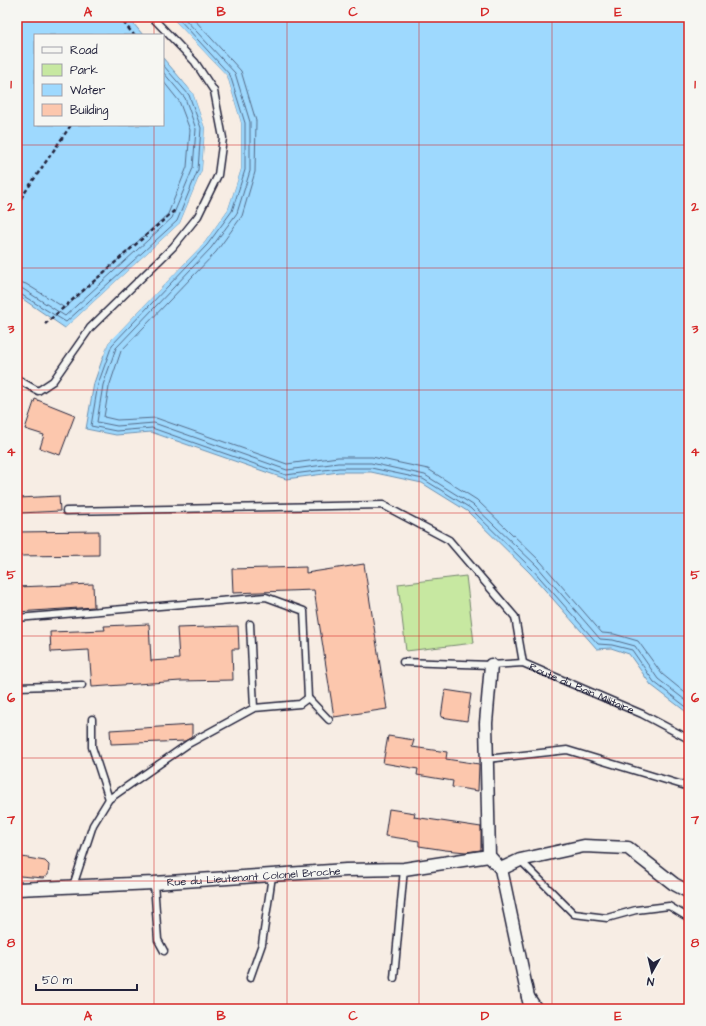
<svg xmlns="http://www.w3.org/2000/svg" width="706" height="1026" font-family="'Architects Daughter',sans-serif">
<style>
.green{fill:#c7e8a1;stroke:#74856e}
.water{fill:#9ed9fe;stroke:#6c90b0}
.pier{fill:#f7ede4}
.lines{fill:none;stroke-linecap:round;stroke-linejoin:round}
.shore{stroke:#546b89;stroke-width:1}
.building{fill:#fcc7ad;stroke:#22223b}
.lane-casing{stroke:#22223b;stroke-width:9}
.street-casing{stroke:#22223b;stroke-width:15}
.path{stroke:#22223b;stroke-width:2.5;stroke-dasharray:4 3;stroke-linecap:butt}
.lane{stroke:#f6f6f2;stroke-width:6}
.street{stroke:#f6f6f2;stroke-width:12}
.grid{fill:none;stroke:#d62828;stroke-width:1;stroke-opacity:0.55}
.labels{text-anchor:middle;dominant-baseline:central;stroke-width:3;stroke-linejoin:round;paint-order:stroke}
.street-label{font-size:11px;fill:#22223b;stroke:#f6f6f2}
.neatline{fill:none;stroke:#d62828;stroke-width:1.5}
.grid-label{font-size:13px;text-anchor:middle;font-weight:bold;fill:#d62828}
</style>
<rect width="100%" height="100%" fill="#f7ede4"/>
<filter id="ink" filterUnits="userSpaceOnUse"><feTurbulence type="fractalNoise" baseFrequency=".025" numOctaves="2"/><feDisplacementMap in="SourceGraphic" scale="8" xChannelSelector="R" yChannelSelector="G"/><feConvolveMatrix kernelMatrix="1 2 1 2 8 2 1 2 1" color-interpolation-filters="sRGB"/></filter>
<g filter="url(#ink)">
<path class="green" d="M466,576L474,643L406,651L398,584Z"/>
<path class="water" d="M17,17H128L143,35H35V125H163V58L193,93L205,128L202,170L180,223L65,328L17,295Z
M171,17H689V714L651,685L629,654L611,648L597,649L530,573L467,511L422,483L371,472H339L286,479L151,432L116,435L86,429L94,383L108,343L204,243L228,209L241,169V123L227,76Z"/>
<path class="pier" d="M169,17H171L227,76L241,123V169L228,209L204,243L108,343L104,355L102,354L107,342L203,242L227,208L239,168V124L225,77Z
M163,56L194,92L207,127L204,171L182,224L67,329L65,328L180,223L202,170L205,128L193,93Z"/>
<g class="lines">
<path class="shore" d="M177,17L230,75L245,123V170L232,211L207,245L112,345L98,384L91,426L116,431L152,428L286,475L339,468H371L423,479L470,508L533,570L598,644L612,645L632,650L654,682L689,709
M183,17L235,73L250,122V171L237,213L211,248L116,348L103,385L97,422L117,426L154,423L287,470L338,463H371L425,475L473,505L537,566L600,639L613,640L635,646L658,679L689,703
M192,17L241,71L256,121L255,172L242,216L216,252L121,351L109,387L104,417L117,420L156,418L287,464L338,457H372L428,469L477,500L541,562L602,633L614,634L638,641L662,674L689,696
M17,281L26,284L65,308L168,214L187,167L190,130L179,101L163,81
M17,287L23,289L65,316L172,218L193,168L196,129L185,98L163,72
M17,292L66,322L177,221L198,170L201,128L189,95L163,65"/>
</g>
<path class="building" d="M35,399L75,415L60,455L40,448L44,435L25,429Z
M59,496L60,511L20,513L19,498Z
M99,531V555L17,556V532Z
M364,564L387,709L334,717L314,590L233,593L232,569L306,567V573Z
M93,584L94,607L17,612V587Z
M149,624L151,661L179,659L177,628L238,626L239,649H232L233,680L181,681L92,687L89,650L51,652L50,632L105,630L104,626Z
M445,690L471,694L467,721L441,717Z
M192,725V737L185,741L111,744L110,730Z
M388,736L414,740L412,747L447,752L446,759L479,764L478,791L452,787L453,781L417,775L418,769L383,763Z
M389,809L415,813L414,817L481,827V850L466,852L445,850L419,846V841L385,836Z
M22,857L45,861L49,865L48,875L43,878L20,876L17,873V860Z"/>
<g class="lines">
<defs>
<g id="lane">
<path d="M17,379L38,391L53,381L90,328L173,247L198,216L218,175L223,138L214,91L195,62L152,17"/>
<path d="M66,511L383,505L449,540L515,617L523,663"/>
<path d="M17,618L266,597L304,611L308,698"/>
<path d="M250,624L254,708"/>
<path id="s1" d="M403,662L491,665L523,663L642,714L689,739"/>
<path d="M17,664L18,687L82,685"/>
<path d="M92,719V747L109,799"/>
<path d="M487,759L567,750L689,787"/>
<path d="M520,860L574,914L607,918L636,910L669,906L689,918"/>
<path d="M154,883L158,940L164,951"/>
<path d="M73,886L93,825L109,799L188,744L254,708L300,704L308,698L329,720"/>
<path d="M250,978L262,944L272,876"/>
<path d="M394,978L404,869"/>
</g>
<g id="street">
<path d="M491,665L486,723L489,856L501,869L528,997"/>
<path d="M501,869L520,860L584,846L628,848L674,884L689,892"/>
<path id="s2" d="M17,889L154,883L346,870L404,869L489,856"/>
<path d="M531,1009L528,997L536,1009"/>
</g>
</defs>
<use href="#lane" class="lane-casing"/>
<use href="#street" class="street-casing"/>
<path class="path" d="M119,17L134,35
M17,204L71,125
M45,324L175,210"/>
<use href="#lane" class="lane"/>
<use href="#street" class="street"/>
</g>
</g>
<path class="grid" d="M154,17V35M287,17V1009M419,17V1009M552,17V1009M154,125V1009M17,145H689M17,268H689M17,390H689M17,513H689M17,636H689M17,758H689M17,881H689"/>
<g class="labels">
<g class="street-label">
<text stroke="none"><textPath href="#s1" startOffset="184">Route du Bain Militaire</textPath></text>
<text stroke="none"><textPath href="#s2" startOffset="237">Rue du Lieutenant Colonel Broche</textPath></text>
</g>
</g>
<rect width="706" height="1026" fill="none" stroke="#f6f6f2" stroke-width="44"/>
<rect x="34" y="34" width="130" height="92" fill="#f6f6f2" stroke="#a1a1a9"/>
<rect x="42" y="47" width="20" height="6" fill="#f6f6f2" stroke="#a1a1a9"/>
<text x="70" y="54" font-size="12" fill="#22223b">Road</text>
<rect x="42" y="64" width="20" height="12" fill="#c7e8a1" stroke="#a1a1a9"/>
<text x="70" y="74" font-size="12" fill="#22223b">Park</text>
<rect x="42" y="84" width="20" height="12" fill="#9ed9fe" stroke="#a1a1a9"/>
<text x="70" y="94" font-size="12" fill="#22223b">Water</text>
<rect x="42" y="104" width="20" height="12" fill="#fcc7ad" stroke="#a1a1a9"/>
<text x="70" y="114" font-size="12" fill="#22223b">Building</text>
<g transform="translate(652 972) rotate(188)" stroke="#f6f6f2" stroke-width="3" paint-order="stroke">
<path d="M0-3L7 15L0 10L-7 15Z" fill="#22223b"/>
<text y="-6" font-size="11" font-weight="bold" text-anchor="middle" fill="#22223b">N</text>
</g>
<path d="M36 984v6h101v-6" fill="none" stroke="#22223b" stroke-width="2"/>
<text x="42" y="984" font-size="12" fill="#22223b" stroke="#f6f6f2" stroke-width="3" paint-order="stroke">50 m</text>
<rect x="22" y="22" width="662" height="982" class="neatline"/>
<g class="grid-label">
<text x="88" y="16">A</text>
<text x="221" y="16">B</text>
<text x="353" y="16">C</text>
<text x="485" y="16">D</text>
<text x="618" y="16">E</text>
<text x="11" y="88">1</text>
<text x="695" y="88">1</text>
<text x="11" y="211">2</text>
<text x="695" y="211">2</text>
<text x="11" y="333">3</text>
<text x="695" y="333">3</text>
<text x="11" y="456">4</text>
<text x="695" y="456">4</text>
<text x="11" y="579">5</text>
<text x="695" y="579">5</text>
<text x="11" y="702">6</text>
<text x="695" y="702">6</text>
<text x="11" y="824">7</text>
<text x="695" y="824">7</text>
<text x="11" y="947">8</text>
<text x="695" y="947">8</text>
<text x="88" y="1020">A</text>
<text x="221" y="1020">B</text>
<text x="353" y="1020">C</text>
<text x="485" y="1020">D</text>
<text x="618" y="1020">E</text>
</g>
</svg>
